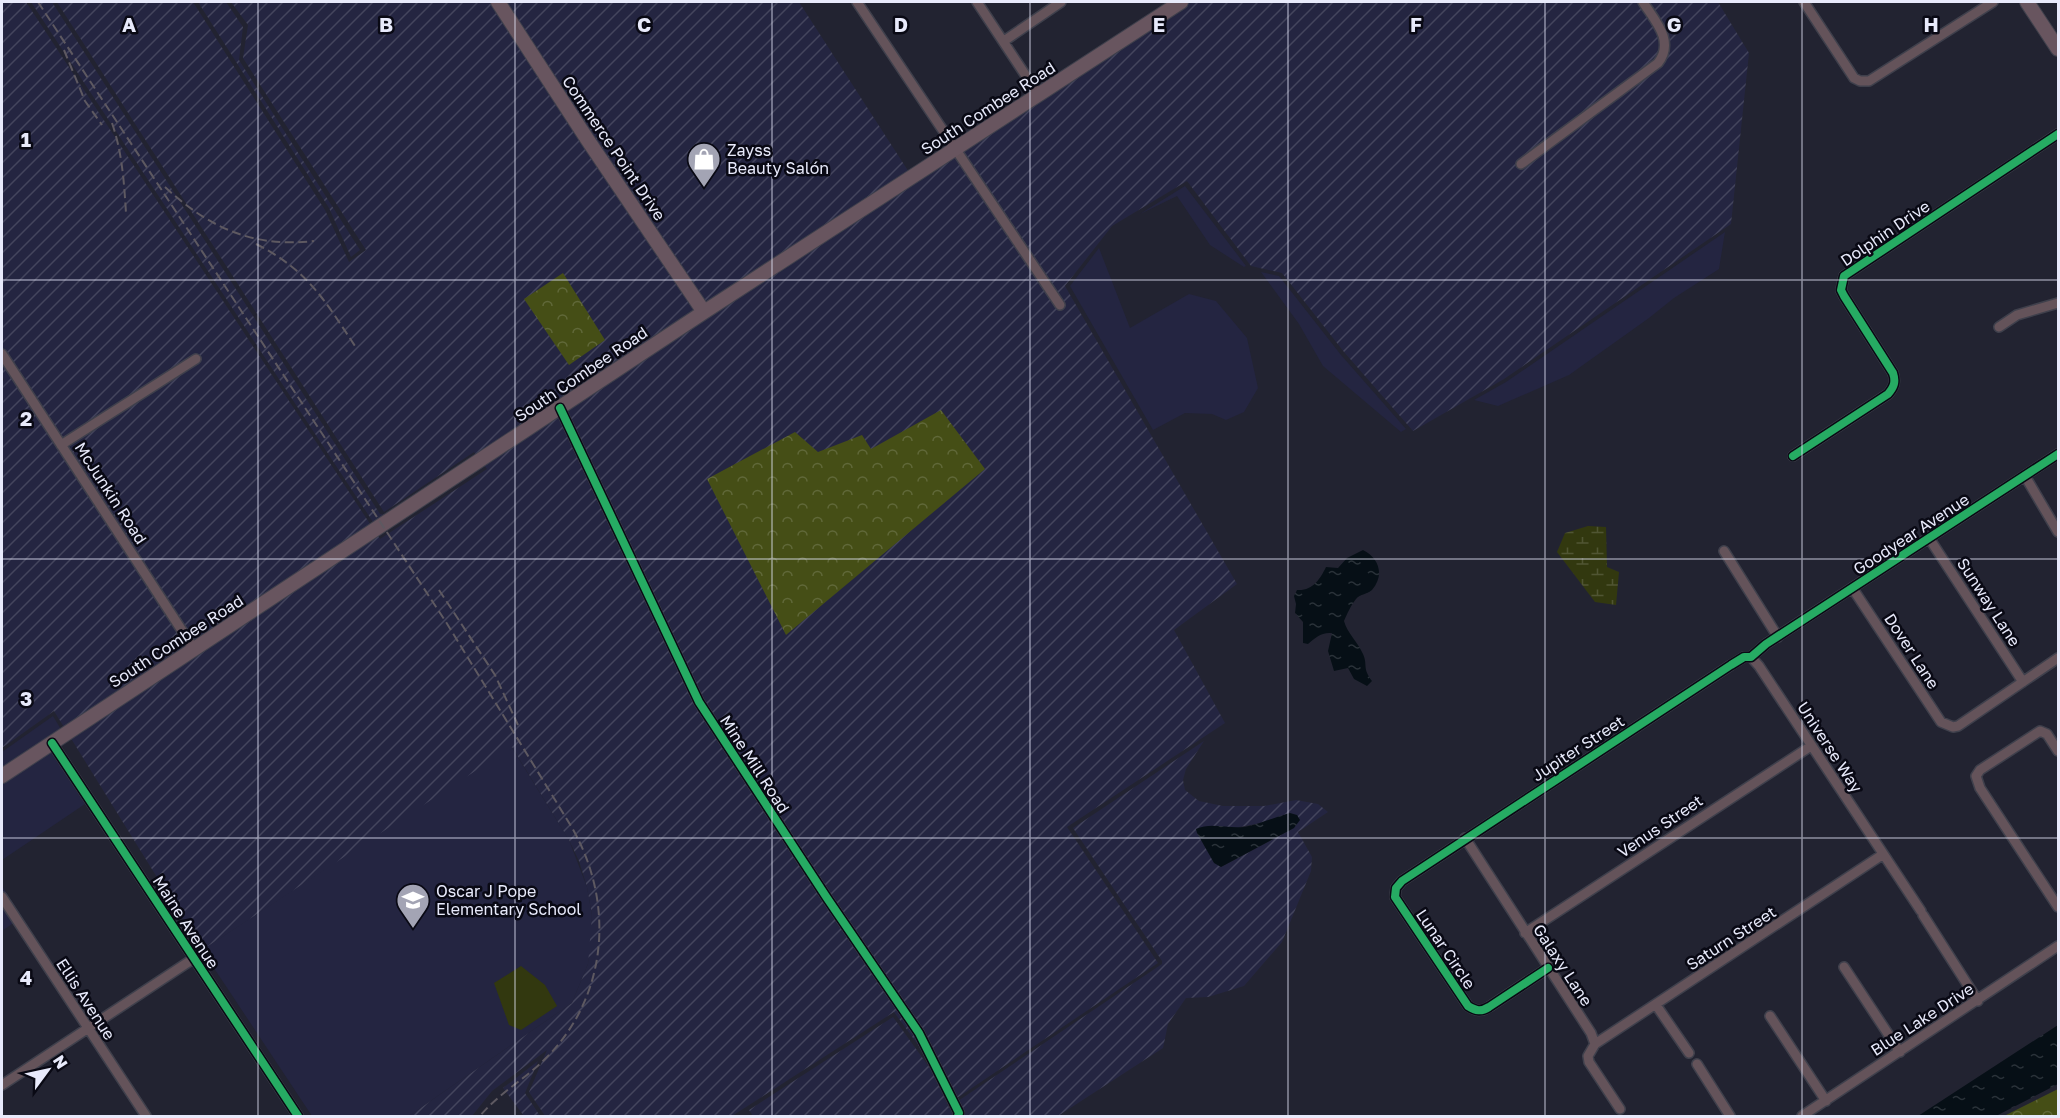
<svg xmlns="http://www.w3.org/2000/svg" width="2060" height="1118" font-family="'Golos Text',sans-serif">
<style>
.built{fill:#242541}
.industrial{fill:url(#industrial-furrows);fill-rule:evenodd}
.forest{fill:url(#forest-crowns)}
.wetland{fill:url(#wetland-marsh)}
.garden{fill:#32380f}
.water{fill:url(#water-ripples)}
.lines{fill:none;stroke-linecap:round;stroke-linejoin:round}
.street-casing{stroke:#3f404c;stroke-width:12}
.secondary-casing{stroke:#3f404c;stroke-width:16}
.street{stroke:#64535a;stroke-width:9}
.secondary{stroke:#68555f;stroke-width:14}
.rail{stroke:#5e5961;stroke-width:2;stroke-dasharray:9 4.5;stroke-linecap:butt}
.cycleway-casing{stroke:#090914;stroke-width:11}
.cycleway{stroke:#26ab63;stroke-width:8}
.grid{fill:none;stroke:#e8eafb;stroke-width:1.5;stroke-opacity:0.55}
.labels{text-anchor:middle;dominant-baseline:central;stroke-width:5;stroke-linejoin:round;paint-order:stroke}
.street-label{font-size:16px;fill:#e8eafb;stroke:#090914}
.poi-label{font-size:16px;fill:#e8eafb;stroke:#090914;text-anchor:start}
.grid-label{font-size:20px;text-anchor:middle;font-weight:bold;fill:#e8eafb;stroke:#090914;stroke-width:5;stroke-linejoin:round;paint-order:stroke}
</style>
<defs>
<pattern id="industrial-furrows" width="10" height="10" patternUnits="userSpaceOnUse" patternTransform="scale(1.5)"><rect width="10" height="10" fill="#242541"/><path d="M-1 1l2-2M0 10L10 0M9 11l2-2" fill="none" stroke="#44455d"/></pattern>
<pattern id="forest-crowns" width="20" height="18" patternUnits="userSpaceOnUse" patternTransform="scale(1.5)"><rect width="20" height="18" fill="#454e16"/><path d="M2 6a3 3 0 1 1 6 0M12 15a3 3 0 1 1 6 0" fill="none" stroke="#606839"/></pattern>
<pattern id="wetland-marsh" width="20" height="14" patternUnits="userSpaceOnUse" patternTransform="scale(1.5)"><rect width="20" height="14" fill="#32380f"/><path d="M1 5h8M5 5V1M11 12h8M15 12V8" fill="none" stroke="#505533"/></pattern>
<pattern id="water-ripples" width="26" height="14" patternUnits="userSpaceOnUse" patternTransform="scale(1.5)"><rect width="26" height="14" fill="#060f16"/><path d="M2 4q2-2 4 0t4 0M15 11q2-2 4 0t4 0" fill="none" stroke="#2a3239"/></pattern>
</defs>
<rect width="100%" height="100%" fill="#222331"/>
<path class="built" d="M1185,186L1246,266L1244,267L1210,245L1177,196L1140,214Z
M1725,232L1719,269L1674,298L1649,318L1569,375L1498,406L1474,400L1506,382Z
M1099,248L1130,328L1189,294L1216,301L1247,338L1258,388L1244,412L1226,420L1212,414L1185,413L1153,430L1070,286Z
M1261,272L1279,276L1341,355L1406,429L1401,432L1323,366L1299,324Z
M53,716L62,731L2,771V752Z
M511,746L569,840L587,887L592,915L591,943L588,964L572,1003L409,1116H312L202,950Z
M50,749L85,804L2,860V781Z
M2,886L22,917L2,931Z"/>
<path class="industrial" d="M2,2H26L380,539L487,469L474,452L384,512L57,2H193L325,210L349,262L366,250L243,58L248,25L231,2H799L916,183L1189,2H1718L1749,53L1731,224L1504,379L1413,431L1344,352L1282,273L1251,266L1187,181L1112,226L1065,286L1237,584L1174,630L1225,723L1067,827L1158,963L957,1098L894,1012L732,1116H545L529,1092L547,1050L492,1091L472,1116H409L572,1003L588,964L592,915L587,887L579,861L569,840L512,747L202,950L54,711L2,748V382L4,380L2,375Z
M31,2H52L380,514L386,515L375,525Z
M198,2H226L243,27L239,60L360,250L351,257L329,208Z
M1204,741L1186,769L1183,780L1185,790L1199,801L1223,806H1264L1296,800L1318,804L1328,812L1298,832L1312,857L1311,871L1282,942L1244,986L1208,997L1186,998L1168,1024L1163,1048L1058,1116H963L958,1101L1162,964V961L1073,828ZM1290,813L1294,828L1221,867L1239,827L1261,823Z
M893,1017L932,1071L953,1116H753L749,1110Z
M538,1061L525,1093L540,1116H524L503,1088Z"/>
<path class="forest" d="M563,273L605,340L569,365L524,299Z
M941,410L985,469L786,635L707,479L795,432L818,452L862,435L871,449Z
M2058,1089V1116H2004Z"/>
<path class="wetland" d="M1588,526L1606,527L1607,567L1619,572L1616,605L1595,602L1557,552L1565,533Z"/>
<path class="garden" d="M521,966L545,985L557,1006L521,1030L509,1025L494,983Z"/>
<path class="water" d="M1363,550C1379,558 1385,575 1372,590C1368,594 1360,594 1356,599C1351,605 1347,614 1344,621C1347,633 1358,642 1363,654C1368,665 1362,668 1372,681L1367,686L1354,679L1348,668L1334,671L1328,651L1332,633C1321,632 1315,638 1308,644L1303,643V622L1295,613L1296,604L1294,596L1297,590C1313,591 1320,579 1326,567L1338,568L1347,558Z
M1290,813L1297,815L1300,820L1294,828L1221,867L1214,863L1197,833L1196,829C1211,822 1228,829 1244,827C1260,824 1275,817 1290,813Z
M2058,1025V1084L1996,1116H1918Z"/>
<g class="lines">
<defs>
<path id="street" d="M857,2L1060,305
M977,2L1038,94
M1804,2L1854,78L1860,81H1869L1993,2
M1004,41L1061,2
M1521,164L1658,63C1675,41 1655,21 1643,2
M1999,327L2017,315L2058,303
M2,354L194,649
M560,408L699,702L827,898L919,1033L959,1113L958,1116
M61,445L196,359
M1793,456L1888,394C1894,387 1896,382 1893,373L1844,296L1841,290L1844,276L2058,134
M2025,476L2058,532
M1929,538L2023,682
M1724,551L1778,637
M1853,589L1941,722L1953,727L1958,726L2058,658
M1751,657L1759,666L1921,911
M52,743L298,1116
M2058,751L2047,734L2040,731L1980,770L1976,776L1980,788L2058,907
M1465,838L1591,1033L1595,1044L1588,1056L1589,1062L1620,1109
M2,897L146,1116
M1923,915L1978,1001
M1525,933L1811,746
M1844,967L1900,1052
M1548,968L1489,1007C1481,1012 1476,1011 1468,1006L1395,897L1396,888L1402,881L1731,665L1744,657H1751L1766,644L2058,454
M1656,1005L1689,1053
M1770,1016L1826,1101
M1595,1044L1882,855
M1697,1064L1730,1116
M2,1085L193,959
M1802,1116L2058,946"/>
<path id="secondary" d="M498,2L587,139L704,312
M2027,2L2058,49
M2,776L704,312L1181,2"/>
</defs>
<use href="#street" class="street-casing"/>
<use href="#secondary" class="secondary-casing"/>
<use href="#street" class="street"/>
<use href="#secondary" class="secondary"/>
<path class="rail" d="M38,2L446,622L571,826C615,901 609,996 545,1059C524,1080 499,1093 480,1116
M64,50L85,101L102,125
M112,123C122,152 124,181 126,213
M165,187C209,228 254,248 314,241
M256,244C309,271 325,301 357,349
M439,590L495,675L518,725"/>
<defs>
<path id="cycleway" d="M560,408L699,702L827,898L919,1033L959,1113L958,1116
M1793,456L1888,394C1894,387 1896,382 1893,373L1844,296L1841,290L1844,276L2058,134
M52,743L298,1116
M1548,968L1489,1007C1481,1012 1476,1011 1468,1006L1395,897L1396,888L1402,881L1731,665L1744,657H1751L1766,644L2058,454"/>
</defs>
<use href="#cycleway" class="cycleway-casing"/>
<use href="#cycleway" class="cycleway"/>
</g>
<path class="grid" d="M258,2V1116M515,2V1116M772,2V1116M1030,2V1116M1288,2V1116M1545,2V1116M1802,2V1116M2,280H2058M2,559H2058M2,838H2058"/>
<defs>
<symbol id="shop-pin" viewBox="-11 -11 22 30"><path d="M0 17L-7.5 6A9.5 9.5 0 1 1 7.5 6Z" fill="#a3a4b4" stroke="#090914"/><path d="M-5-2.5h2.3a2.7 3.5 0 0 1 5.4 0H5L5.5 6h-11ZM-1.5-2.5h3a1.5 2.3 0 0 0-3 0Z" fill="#fff"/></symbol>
<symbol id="school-pin" viewBox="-11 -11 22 30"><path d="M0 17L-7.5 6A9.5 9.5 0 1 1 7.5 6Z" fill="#a3a4b4" stroke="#090914"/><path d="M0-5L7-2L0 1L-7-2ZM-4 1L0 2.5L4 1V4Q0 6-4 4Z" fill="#fff"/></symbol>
</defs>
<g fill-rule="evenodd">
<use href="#shop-pin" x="685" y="140" width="38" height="52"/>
<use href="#school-pin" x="394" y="881" width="38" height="52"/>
</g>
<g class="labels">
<g class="street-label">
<text transform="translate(988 108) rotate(-33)">South Combee Road</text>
<text transform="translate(614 148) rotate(56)">Commerce Point Drive</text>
<text transform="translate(1885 233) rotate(-34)">Dolphin Drive</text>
<text transform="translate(581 374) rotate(-34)">South Combee Road</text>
<text transform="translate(111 493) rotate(57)">McJunkin Road</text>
<text transform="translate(1911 534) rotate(-33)">Goodyear Avenue</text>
<text transform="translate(1989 602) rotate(57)">Sunway Lane</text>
<text transform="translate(176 641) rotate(-33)">South Combee Road</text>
<text transform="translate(1912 651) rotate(57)">Dover Lane</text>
<text transform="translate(1830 747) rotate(57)">Universe Way</text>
<text transform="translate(1578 748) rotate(-33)">Jupiter Street</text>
<text transform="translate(755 764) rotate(57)">Mine Mill Road</text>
<text transform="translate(1660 826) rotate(-34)">Venus Street</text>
<text transform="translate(186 922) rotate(57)">Maine Avenue</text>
<text transform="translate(1731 938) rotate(-33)">Saturn Street</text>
<text transform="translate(1446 949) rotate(56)">Lunar Circle</text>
<text transform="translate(1563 965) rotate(57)">Galaxy Lane</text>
<text transform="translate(86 999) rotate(57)">Ellis Avenue</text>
<text transform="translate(1922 1019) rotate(-33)">Blue Lake Drive</text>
</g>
<g class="poi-label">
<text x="727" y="150">Zayss<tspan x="727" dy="18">Beauty Salón</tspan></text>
<text x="436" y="891">Oscar J Pope<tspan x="436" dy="18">Elementary School</tspan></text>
</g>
</g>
<g class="grid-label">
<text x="129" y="32">A</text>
<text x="386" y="32">B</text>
<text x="644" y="32">C</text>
<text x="901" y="32">D</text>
<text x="1159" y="32">E</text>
<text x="1416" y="32">F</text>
<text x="1674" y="32">G</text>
<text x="1931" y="32">H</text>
<text x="26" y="147">1</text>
<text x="26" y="426">2</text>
<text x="26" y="706">3</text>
<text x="26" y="985">4</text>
</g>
<rect width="2060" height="1118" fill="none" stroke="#e8eafb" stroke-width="6"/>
<g transform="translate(48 1070) rotate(57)" stroke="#090914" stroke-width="4.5" paint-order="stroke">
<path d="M0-4.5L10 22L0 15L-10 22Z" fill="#e8eafb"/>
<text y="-9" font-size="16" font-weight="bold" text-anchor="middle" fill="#e8eafb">N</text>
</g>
</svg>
